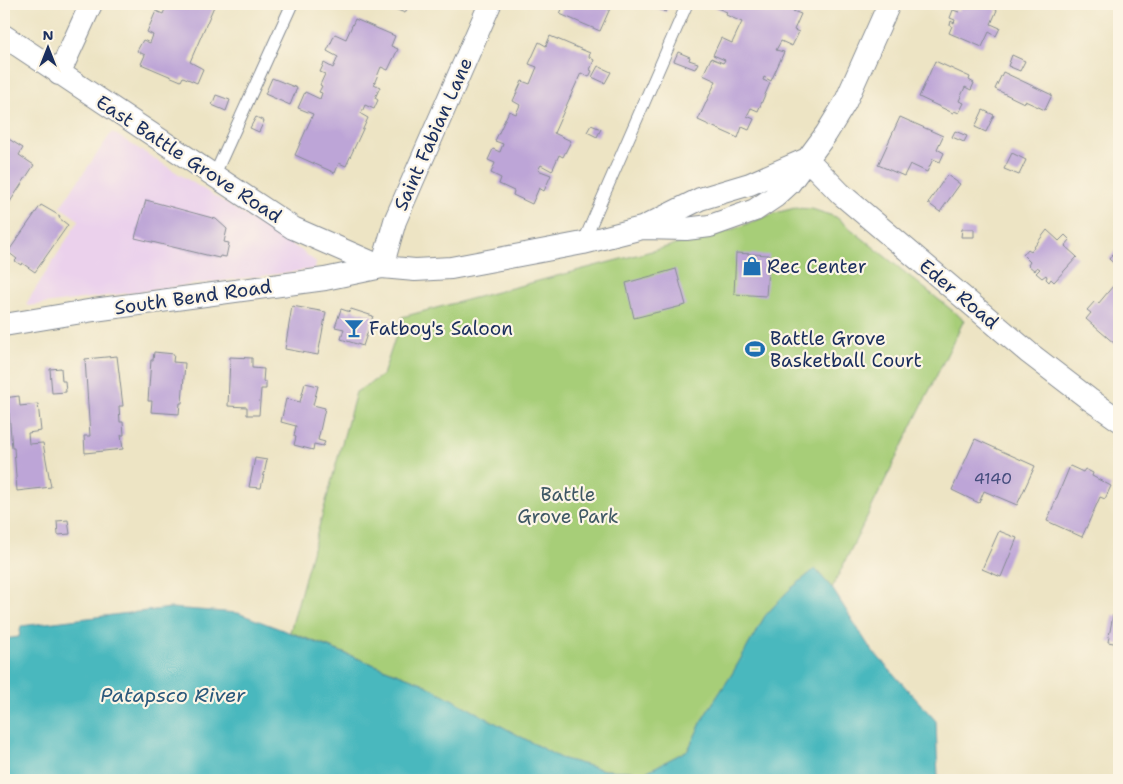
<svg xmlns="http://www.w3.org/2000/svg" width="1123" height="784" font-family="'Shantell Sans',sans-serif">
<style>
.built{fill:#ebd1ec}
.park{fill:#a7ce78;stroke:#617e6b}
.water{fill:#49b8be;stroke:#32748e}
.building{fill:#bda5d7}
.lines{fill:none;stroke-linecap:round;stroke-linejoin:round}
.service-casing{stroke:#848a91;stroke-width:13}
.minor-casing{stroke:#848a91;stroke-width:24}
.service{stroke:#fff;stroke-width:11}
.minor{stroke:#fff;stroke-width:22}
.labels{text-anchor:middle;dominant-baseline:central;stroke-width:4.5;stroke-linejoin:round;paint-order:stroke}
.number-label{font-size:16px;fill:#444c7c}
.street-label{font-size:19px;fill:#1b2f5e;stroke:#fcf5e5}
.poi-label{font-size:19px;fill:#1b2f5e;stroke:#fcf5e5;text-anchor:start}
.park-label{font-size:19px;fill:#3e5764;stroke:#fcf5e5}
.water-label{font-size:20px;font-style:italic;fill:#29587b;stroke:#fcf5e5}
</style>
<rect width="100%" height="100%" fill="#fcf5e5"/>
<filter id="ink" filterUnits="userSpaceOnUse"><feTurbulence type="fractalNoise" baseFrequency=".02" numOctaves="2"/><feDisplacementMap in="SourceGraphic" scale="10" xChannelSelector="R" yChannelSelector="G"/><feConvolveMatrix kernelMatrix="1 2 1 2 8 2 1 2 1" color-interpolation-filters="sRGB"/></filter>
<filter id="wash" filterUnits="userSpaceOnUse"><feTurbulence type="fractalNoise" baseFrequency=".0096" numOctaves="4" result="noise"/><feDisplacementMap in="SourceGraphic" scale="20" xChannelSelector="R" yChannelSelector="G"/><feGaussianBlur stdDeviation="1.12" result="paint"/><feColorMatrix in="noise" values="0 0 0 0 0 0 0 0 0 0 0 0 0 0 0 0 0 1.4 0 .05"/><feComposite in="paint" operator="in"/></filter>
<g filter="url(#wash)">
<rect width="100%" height="100%" fill="#ede4c4"/>
<path class="built" d="M112,132L302,251L316,262L315,269L28,306L26,304L79,220L60,207Z"/>
<path class="park" d="M795,208L812,209L836,217L964,320L832,588L815,569L788,591L765,616L732,674L705,715L688,750L646,772L604,770L560,758L422,683L290,632L356,392L383,375L402,317L731,230L775,213Z"/>
<path class="water" d="M815,569L832,588L870,648L936,721L938,780H4V639L19,637L21,626L171,608L238,613L422,683L560,758L604,770L646,772L688,750L705,715L732,674L765,616L788,591Z"/>
<g id="blocks">
<path class="building" d="M167,4H215L190,62L203,69L197,83L183,77L181,81L141,64L145,55L137,51L143,40L150,43L153,35L147,32L156,11L163,14Z
M382,4H409L405,13Z
M564,4H612L600,31L560,14Z
M652,4H670L666,12L651,6Z
M713,4H796L793,11L801,14L794,30L799,32L792,46L781,41L776,50L784,52L771,81L764,77L763,80L770,83L758,111L751,108L747,116L754,119L749,130L742,127L738,138L698,120L716,81L703,75L711,58L723,63L725,60L713,55L721,38L732,43L742,22L726,15L727,12L712,6Z
M959,4H982L997,10L991,24L1000,28L996,36L989,32L982,47L949,33L952,26L950,25L951,21L954,23L955,20L950,18L953,10L959,12L960,9L957,8Z
M355,19L395,36L391,46L398,49L388,70L381,67L374,84L380,87L375,98L378,100L374,109L365,105L361,114L368,118L346,166L339,163L335,173L295,155L313,114L298,108L305,92L320,99L322,93L319,92L322,86L320,85L325,74L320,72L324,63L333,68L338,57L327,51L335,34L346,39Z
M550,36L590,53L589,57L594,60L590,70L592,71L589,77L581,73L554,133L571,141L563,157L559,155L552,171L541,165L538,170L551,175L544,191L539,188L532,204L513,195L514,191L499,184L501,178L491,173L495,163L488,160L493,149L500,152L503,144L495,141L509,111L516,114L520,105L513,101L522,81L530,84L537,67L529,64L539,42L546,46Z
M678,52L690,57L689,60L698,63L695,69L674,61Z
M1012,55L1025,61L1020,71L1008,66Z
M935,61L970,77L969,80L974,83L971,90L965,87L959,101L964,103L959,113L954,111L953,113L919,97Z
M598,66L611,72L605,83L592,77Z
M1003,72L1052,95L1045,110L1025,101L1024,103L995,89Z
M272,78L297,88L290,105L265,94Z
M216,95L230,100L226,111L212,105Z
M983,110L994,115L986,132L975,127Z
M256,117L264,121L259,132L250,128Z
M900,117L943,136L937,149L944,153L940,162L933,159L927,172L910,164L904,176L878,165Z
M591,125L601,129L597,137L587,132Z
M955,131L967,136L964,142L952,137Z
M4,136L23,148L19,155L34,165L4,211Z
M1012,153L1026,160L1019,175L1004,169Z
M947,175L960,184L940,212L928,203Z
M146,200L216,219L227,229L224,242L229,243L226,257L220,256L219,258L135,238Z
M41,205L60,216L59,218L68,225L35,272L22,263L21,265L15,261L17,259L8,252Z
M962,229H974V237H961Z
M1047,230L1059,241L1065,235L1070,240L1065,246L1077,257L1054,282L1051,279L1049,282L1046,279L1047,277L1046,275L1042,278L1036,273L1040,269L1037,267L1035,271L1028,265L1030,262L1023,255L1028,249L1031,251Z
M1119,246V268L1109,259Z
M736,253L769,255L766,296L734,294Z
M676,269L686,305L634,318L626,283Z
M1113,286L1119,291V338L1115,344L1086,319L1091,313L1087,310L1095,301L1098,304Z
M292,306L326,312L318,355L285,349Z
M341,309L350,312L351,309L373,316L363,346L341,339L344,329L335,327Z
M154,352L174,354L173,362L185,363L182,403H180L179,414L151,412L152,401H148L151,360H153Z
M117,356L123,406H119L120,422H123L124,435H121L123,449L85,453L84,436H90L85,359Z
M230,357L252,358V368L264,369L263,382H266V389H261L259,415H247V407L228,406Z
M61,368L62,381H65L66,392L52,393L50,369Z
M305,383L318,386L313,405L325,408L318,440L325,442L323,446L314,444L313,450L294,445L296,437L294,436L296,426L281,422L286,399L300,402Z
M19,396L20,406L38,404L41,431L28,433L29,444L43,443L51,487L17,491L14,448H12L9,413L4,414V398Z
M975,439L1035,466L1017,505L984,491L979,503L952,490Z
M255,458L267,460L261,488L249,487Z
M1070,466L1083,472L1085,469L1093,473L1092,476L1111,486L1105,499L1100,497L1082,537L1047,521Z
M68,520L70,534L58,535L57,521Z
M999,531L1017,538L1001,577L982,569Z
M1113,615L1119,616V644L1108,642Z"/>
</g>
</g>
<g filter="url(#ink)">
<use href="#blocks" fill-opacity="0" stroke="#848a91" stroke-width="1"/>
<g class="lines">
<defs>
<path id="service" d="M214,176L292,4
M583,243L687,4"/>
<path id="minor" d="M4,36L293,228L382,267
M59,74L91,4
M807,159L841,194L1029,353L1089,399L1119,420
M643,228L686,229L710,226L755,210L776,196L789,184L826,134L845,103L889,4
M382,267L395,221L490,4
M4,325L94,310L325,279L382,267L415,270L451,268L583,243L642,228L700,199L750,184L807,159"/>
</defs>
<use href="#service" class="service-casing"/>
<use href="#minor" class="minor-casing"/>
<use href="#service" class="service"/>
<use href="#minor" class="minor"/>
</g>
</g>
<defs>
<symbol id="shop-bare" viewBox="-9 -9 18 18"><path d="M-5-2.5h2.3a2.7 3.5 0 0 1 5.4 0H5L5.5 6h-11ZM-1.5-2.5h3a1.5 2.3 0 0 0-3 0Z" fill="#1f6fb2" stroke="#fcf5e5" stroke-width="2.5" paint-order="stroke"/></symbol>
<symbol id="bar-bare" viewBox="-9 -9 18 18"><path d="M-6-5H6L.8 .8V4.5H3.5V6h-7V4.5H-.8V.8Z" fill="#1f6fb2" stroke="#fcf5e5" stroke-width="2.5" paint-order="stroke"/></symbol>
<symbol id="stadium-bare" viewBox="-9 -9 18 18"><path d="M0-5a6.5 5 0 1 0 0 10a6.5 5 0 1 0 0-10ZM-3.5-1.8h7v3.6h-7Z" fill="#1f6fb2" stroke="#fcf5e5" stroke-width="2.5" paint-order="stroke"/></symbol>
</defs>
<g fill-rule="evenodd">
<use href="#shop-bare" x="738" y="252" width="28" height="28"/>
<use href="#bar-bare" x="340" y="314" width="28" height="28"/>
<use href="#stadium-bare" x="741" y="335" width="28" height="28"/>
</g>
<g class="labels">
<g class="number-label">
<text x="993" y="478">4140</text>
</g>
<g class="street-label">
<text transform="translate(433 134) rotate(-66)">Saint Fabian Lane</text>
<text transform="translate(189 159) rotate(33)">East Battle Grove Road</text>
<text transform="translate(959 294) rotate(40)">Eder Road</text>
<text transform="translate(193 297) rotate(-8)">South Bend Road</text>
</g>
<g class="poi-label">
<text x="767" y="266">Rec Center</text>
<text x="369" y="328">Fatboy's Saloon</text>
<text x="770" y="338">Battle Grove<tspan x="770" dy="22">Basketball Court</tspan></text>
</g>
<g class="park-label">
<text x="568" y="494">Battle<tspan x="568" dy="22">Grove Park</tspan></text>
</g>
<g class="water-label">
<text x="173" y="695">Patapsco River</text>
</g>
</g>
<rect width="1123" height="784" fill="none" stroke="#fcf5e5" stroke-width="20"/>
<g transform="translate(48 48)" stroke="#fcf5e5" stroke-width="4" paint-order="stroke">
<path d="M0-4L9 19L0 12L-9 19Z" fill="#1b2f5e"/>
<text y="-8" font-size="14" font-weight="bold" text-anchor="middle" fill="#1b2f5e">N</text>
</g>
</svg>
